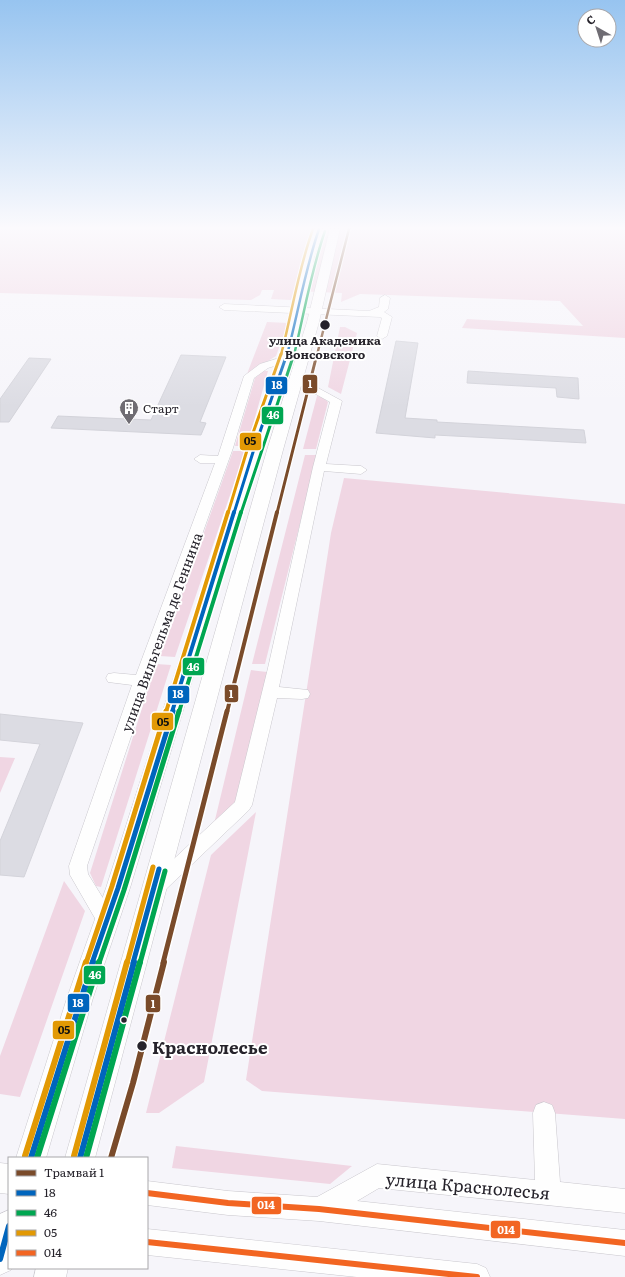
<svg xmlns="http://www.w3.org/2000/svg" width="625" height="1277" font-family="Literata,serif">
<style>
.green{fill:#f0d6e3}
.building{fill:#dcdce3;stroke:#d3d3da}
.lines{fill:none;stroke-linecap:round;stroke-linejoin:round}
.minor-casing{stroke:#c9c7cd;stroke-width:1}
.major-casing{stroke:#c9c7cd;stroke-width:1}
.minor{fill:#fefefe;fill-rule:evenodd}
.major{fill:#fefefe;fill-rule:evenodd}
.bus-1-far4-casing{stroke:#fff;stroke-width:4.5}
.bus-1-far3-casing{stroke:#fff;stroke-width:5.5}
.bus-1-far2-casing{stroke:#fff;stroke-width:7}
.bus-1-far1-casing{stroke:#fff;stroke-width:8}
.bus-1-casing{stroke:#fff;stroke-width:9}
.bus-2-far4-casing{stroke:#fff;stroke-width:4.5}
.bus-2-far3-casing{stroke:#fff;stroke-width:5.5}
.bus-2-far2-casing{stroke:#fff;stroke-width:7}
.bus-2-far1-casing{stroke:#fff;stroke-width:8}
.bus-2-casing{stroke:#fff;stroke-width:9}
.bus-3-far4-casing{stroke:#fff;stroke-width:4.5}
.bus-3-far3-casing{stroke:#fff;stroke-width:5.5}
.bus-3-far2-casing{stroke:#fff;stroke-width:7}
.bus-3-far1-casing{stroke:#fff;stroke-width:8}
.bus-3-casing{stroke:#fff;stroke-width:9}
.bus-4-casing{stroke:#fff;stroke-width:9}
.bus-1-far4{stroke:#0065bd;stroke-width:2.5}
.bus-1-far3{stroke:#0065bd;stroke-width:3}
.bus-1-far2{stroke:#0065bd;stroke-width:4}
.bus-1-far1{stroke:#0065bd;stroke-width:5}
.bus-1{stroke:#0065bd;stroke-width:6}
.bus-2-far4{stroke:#00a651;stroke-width:2.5}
.bus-2-far3{stroke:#00a651;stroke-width:3}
.bus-2-far2{stroke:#00a651;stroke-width:4}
.bus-2-far1{stroke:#00a651;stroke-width:5}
.bus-2{stroke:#00a651;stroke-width:6}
.bus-3-far4{stroke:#e29904;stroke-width:2.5}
.bus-3-far3{stroke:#e29904;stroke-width:3}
.bus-3-far2{stroke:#e29904;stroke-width:4}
.bus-3-far1{stroke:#e29904;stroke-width:5}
.bus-3{stroke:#e29904;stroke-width:6}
.bus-4{stroke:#f26522;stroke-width:6}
.tram-1-far4-casing{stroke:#fff;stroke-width:4.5}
.tram-1-far3-casing{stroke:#fff;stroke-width:5.5}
.tram-1-far2-casing{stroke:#fff;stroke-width:7}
.tram-1-far1-casing{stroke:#fff;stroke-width:8}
.tram-1-casing{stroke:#fff;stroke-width:9}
.tram-1-far4{stroke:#7a4b2a;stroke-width:2.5}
.tram-1-far3{stroke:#7a4b2a;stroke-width:3}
.tram-1-far2{stroke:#7a4b2a;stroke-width:4}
.tram-1-far1{stroke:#7a4b2a;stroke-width:5}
.tram-1{stroke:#7a4b2a;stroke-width:6}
.stop-dot{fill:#26232b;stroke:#fff;stroke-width:1.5}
.labels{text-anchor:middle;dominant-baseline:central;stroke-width:4;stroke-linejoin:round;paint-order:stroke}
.far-stop-label{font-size:12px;font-weight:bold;fill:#26232b;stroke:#fff}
.far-poi-label{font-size:12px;fill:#26232b;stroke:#fff;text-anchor:start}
.street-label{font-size:14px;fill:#26232b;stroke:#fff}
.near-stop-label{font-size:17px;font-weight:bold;fill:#26232b;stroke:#fff;text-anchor:start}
.near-street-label{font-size:17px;fill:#26232b;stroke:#fff}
.line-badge{stroke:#fff;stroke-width:1.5}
.badge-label{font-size:11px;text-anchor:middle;font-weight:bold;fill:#fff}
.pale-badge-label{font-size:11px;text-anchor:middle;font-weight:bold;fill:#111}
</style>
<rect width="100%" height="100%" fill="#f6f5fa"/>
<path class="green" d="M0,229H625V338L462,328L467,319L583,326L560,301L360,294L341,302L342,293L294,291L291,300L271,299L274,290H262L260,295L251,300L0,293Z
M267,322L288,323L276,356L247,374Z
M340,327H345L357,333L341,394L328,387Z
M263,371H268L247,446H235L255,378Z
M317,396L322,397L328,402L316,449H303Z
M233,451H245L175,657L160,656Z
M305,455H317L265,664H252Z
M344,478L625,504V1119L262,1091L246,1080L331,533Z
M156,664L171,665L101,887L96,886L90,873Z
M251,670L267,672L239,798L214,824Z
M0,757L15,758L0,793Z
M256,812L204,1082L159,1113H146L211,855Z
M64,881L85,911L20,1097L0,1094V1056Z
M176,1146L352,1166L330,1184L172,1168Z"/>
<path class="building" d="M396,341L418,343L405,418L437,420V422L584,430L586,443L435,435V438L376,433Z
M181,355L226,357L200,422L206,423L201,435L51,428L58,416L151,420Z
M29,358L51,359L9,422H0V399Z
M468,371L578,378L579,399L557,397L556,388L467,383Z
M0,714L83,723L24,877L0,875V841L40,744L0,740Z"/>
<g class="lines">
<defs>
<path id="minor" d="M385,295L390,298L388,309L384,312L392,317L387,336L382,339L377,336L382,318L380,317L224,310L219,307L224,304L369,311L379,307L380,298Z
M286,356L290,357L291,359L290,361L268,368L254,378L233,448L157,660L87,866L88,874L117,921L114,927L107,929L100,927L70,875L69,866L132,685L108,682L106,678L108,674L114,673L136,675L215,463H200L194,459L200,455L218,456L244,376L260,364Z
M296,376L342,401L326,464L361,466L367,470L361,474L324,471L279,687L308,690L310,694L308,698L302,699L277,698L252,805L249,810L163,892L156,895L149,892L146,887L149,882L235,802L268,668L313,467L330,402L292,381L291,379Z
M544,1102L552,1105L555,1113L560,1182L625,1189V1213L379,1188L357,1201L625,1230V1256L319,1221L228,1215L147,1205V1181L228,1191L317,1197L377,1164L535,1180L533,1113L536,1105Z
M147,1229L477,1264L486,1268L490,1277H357L147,1255Z"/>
<path id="major" d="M314,229H324L314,258L305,310L293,359L261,449L130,888L93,998L46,1158H16L67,998L106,888L247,449L279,359L293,310L304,258Z
M330,229H340L319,322L283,450L95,1158H65L267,450L307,322Z
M0,1163L9,1164V1194L0,1193Z
M9,1210V1268H12L11,1270L0,1275V1214Z
M36,1268H68L66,1277H34Z"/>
</defs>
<use href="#minor" class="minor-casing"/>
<use href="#major" class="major-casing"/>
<use href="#minor" class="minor"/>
<use href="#major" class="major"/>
<defs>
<path id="bus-1-far4" d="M287,355C298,313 305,270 319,229"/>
<path id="bus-1-far3" d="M234,513L254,449L287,354"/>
<path id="bus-1-far2" d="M172,712L234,512"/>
<path id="bus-1-far1" d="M92,963L118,888L173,711
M133,963L159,869"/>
<path id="bus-1" d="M31,1158L93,962
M80,1158L134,962
M0,1259L9,1226"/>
<path id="bus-2-far4" d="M294,355C304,314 311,271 325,231"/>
<path id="bus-2-far3" d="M241,513L294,354"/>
<path id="bus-2-far2" d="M179,712L241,512"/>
<path id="bus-2-far1" d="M99,963L124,890L179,711
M140,963L165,871"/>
<path id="bus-2" d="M37,1158L99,962
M86,1158L140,962"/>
<path id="bus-3-far4" d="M281,355C292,313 298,270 313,229"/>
<path id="bus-3-far3" d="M228,513L248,447L281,354"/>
<path id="bus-3-far2" d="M166,712L228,512"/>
<path id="bus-3-far1" d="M86,963L112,886L166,711
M127,963L153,867"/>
<path id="bus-3" d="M25,1156L86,962
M74,1156L127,962"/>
<path id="bus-4" d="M147,1193L228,1203L319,1209L625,1243
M147,1242L477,1277"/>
</defs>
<use href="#bus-1-far4" class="bus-1-far4-casing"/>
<use href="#bus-1-far3" class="bus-1-far3-casing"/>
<use href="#bus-1-far2" class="bus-1-far2-casing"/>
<use href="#bus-1-far1" class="bus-1-far1-casing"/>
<use href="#bus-1" class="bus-1-casing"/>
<use href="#bus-2-far4" class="bus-2-far4-casing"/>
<use href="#bus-2-far3" class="bus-2-far3-casing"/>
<use href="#bus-2-far2" class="bus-2-far2-casing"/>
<use href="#bus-2-far1" class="bus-2-far1-casing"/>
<use href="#bus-2" class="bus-2-casing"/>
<use href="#bus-3-far4" class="bus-3-far4-casing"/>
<use href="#bus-3-far3" class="bus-3-far3-casing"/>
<use href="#bus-3-far2" class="bus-3-far2-casing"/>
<use href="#bus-3-far1" class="bus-3-far1-casing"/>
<use href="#bus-3" class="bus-3-casing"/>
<use href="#bus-4" class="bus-4-casing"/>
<use href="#bus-1-far4" class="bus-1-far4"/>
<use href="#bus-1-far3" class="bus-1-far3"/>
<use href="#bus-1-far2" class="bus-1-far2"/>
<use href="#bus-1-far1" class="bus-1-far1"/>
<use href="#bus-1" class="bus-1"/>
<use href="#bus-2-far4" class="bus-2-far4"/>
<use href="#bus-2-far3" class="bus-2-far3"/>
<use href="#bus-2-far2" class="bus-2-far2"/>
<use href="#bus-2-far1" class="bus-2-far1"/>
<use href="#bus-2" class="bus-2"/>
<use href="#bus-3-far4" class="bus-3-far4"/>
<use href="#bus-3-far3" class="bus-3-far3"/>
<use href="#bus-3-far2" class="bus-3-far2"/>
<use href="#bus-3-far1" class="bus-3-far1"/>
<use href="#bus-3" class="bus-3"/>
<use href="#bus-4" class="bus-4"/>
<defs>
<path id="tram-1-far4" d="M317,355L349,229"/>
<path id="tram-1-far3" d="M277,513L317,354"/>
<path id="tram-1-far2" d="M227,712L277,512"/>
<path id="tram-1-far1" d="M163,963L227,711"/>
<path id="tram-1" d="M111,1158L133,1083L164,962"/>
</defs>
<use href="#tram-1-far4" class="tram-1-far4-casing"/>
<use href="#tram-1-far3" class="tram-1-far3-casing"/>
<use href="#tram-1-far2" class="tram-1-far2-casing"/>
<use href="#tram-1-far1" class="tram-1-far1-casing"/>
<use href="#tram-1" class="tram-1-casing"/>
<use href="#tram-1-far4" class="tram-1-far4"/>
<use href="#tram-1-far3" class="tram-1-far3"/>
<use href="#tram-1-far2" class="tram-1-far2"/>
<use href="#tram-1-far1" class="tram-1-far1"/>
<use href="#tram-1" class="tram-1"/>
</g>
<linearGradient id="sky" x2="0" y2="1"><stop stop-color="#97c4f0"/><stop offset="0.56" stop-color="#fbfafd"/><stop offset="1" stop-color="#fbfafd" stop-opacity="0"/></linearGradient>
<rect width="625" height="407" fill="url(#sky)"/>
<defs>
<symbol id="building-pin" viewBox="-11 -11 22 30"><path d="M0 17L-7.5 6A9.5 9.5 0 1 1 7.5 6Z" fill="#6f6c73" stroke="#fff"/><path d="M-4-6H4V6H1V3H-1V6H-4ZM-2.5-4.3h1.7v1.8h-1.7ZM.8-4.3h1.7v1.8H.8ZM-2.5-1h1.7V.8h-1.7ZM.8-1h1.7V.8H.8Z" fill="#fff"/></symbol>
</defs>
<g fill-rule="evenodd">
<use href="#building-pin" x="118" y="397" width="22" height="30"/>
</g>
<g class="stop-dot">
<circle cx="325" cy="325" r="5.5"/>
<circle cx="124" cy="1020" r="3.5"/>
<circle cx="142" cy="1046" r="5.5"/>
</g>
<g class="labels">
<g class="far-stop-label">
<text x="325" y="340">улица Академика<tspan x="325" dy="14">Вонсовского</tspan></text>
</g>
<g class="far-poi-label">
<text x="143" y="408">Старт</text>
</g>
<g class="street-label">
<text transform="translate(161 632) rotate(-70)">улица Вильгельма де Геннина</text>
</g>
<g class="near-stop-label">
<text x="152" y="1046">Краснолесье</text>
</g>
<g class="near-street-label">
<text transform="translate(468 1185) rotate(5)">улица Краснолесья</text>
</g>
</g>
<g class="line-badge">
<rect x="302" y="374" width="16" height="20" rx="4" fill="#7a4b2a"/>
<rect x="265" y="376" width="23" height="19" rx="4" fill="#0065bd"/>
<rect x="261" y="406" width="23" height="19" rx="4" fill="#00a651"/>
<rect x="239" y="432" width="23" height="19" rx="4" fill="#e29904"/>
<rect x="182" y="657" width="23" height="19" rx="4" fill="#00a651"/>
<rect x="224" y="684" width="15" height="19" rx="4" fill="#7a4b2a"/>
<rect x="167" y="685" width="23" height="19" rx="4" fill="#0065bd"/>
<rect x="151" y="712" width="23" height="19" rx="4" fill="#e29904"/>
<rect x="83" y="965" width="23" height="20" rx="4" fill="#00a651"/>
<rect x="67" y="993" width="23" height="20" rx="4" fill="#0065bd"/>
<rect x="145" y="994" width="16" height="19" rx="4" fill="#7a4b2a"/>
<rect x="52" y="1020" width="23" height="20" rx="4" fill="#e29904"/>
<rect x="251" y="1196" width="31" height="19" rx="4" fill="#f26522"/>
<rect x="490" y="1220" width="31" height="19" rx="4" fill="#f26522"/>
</g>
<g class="badge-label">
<text x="310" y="388">1</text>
<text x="277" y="389">18</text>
<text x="273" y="419">46</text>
<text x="193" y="671">46</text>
<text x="231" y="698">1</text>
<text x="178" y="698">18</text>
<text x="95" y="979">46</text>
<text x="78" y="1007">18</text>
<text x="153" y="1008">1</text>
<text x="266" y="1209">014</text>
<text x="506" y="1234">014</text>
</g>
<g class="pale-badge-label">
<text x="250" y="445">05</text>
<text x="163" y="726">05</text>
<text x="64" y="1034">05</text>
</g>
<rect x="8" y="1157" width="140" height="112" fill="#ffffff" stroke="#a8a7aa"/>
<rect x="16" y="1170" width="20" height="6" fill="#7a4b2a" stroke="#a8a7aa"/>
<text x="44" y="1177" font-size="12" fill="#26232b">Трамвай 1</text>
<rect x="16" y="1190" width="20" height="6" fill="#0065bd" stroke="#a8a7aa"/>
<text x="44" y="1197" font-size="12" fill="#26232b">18</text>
<rect x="16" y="1210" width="20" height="6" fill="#00a651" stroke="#a8a7aa"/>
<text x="44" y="1217" font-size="12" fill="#26232b">46</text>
<rect x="16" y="1230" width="20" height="6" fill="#e29904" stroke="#a8a7aa"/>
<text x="44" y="1237" font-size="12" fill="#26232b">05</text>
<rect x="16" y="1250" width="20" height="6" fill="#f26522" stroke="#a8a7aa"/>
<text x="44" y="1257" font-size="12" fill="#26232b">014</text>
<g transform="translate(597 28) rotate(321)"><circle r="19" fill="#ffffff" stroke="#a8a7aa"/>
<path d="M0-3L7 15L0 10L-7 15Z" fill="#6f6c73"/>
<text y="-6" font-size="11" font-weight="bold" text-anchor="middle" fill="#26232b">С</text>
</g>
</svg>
